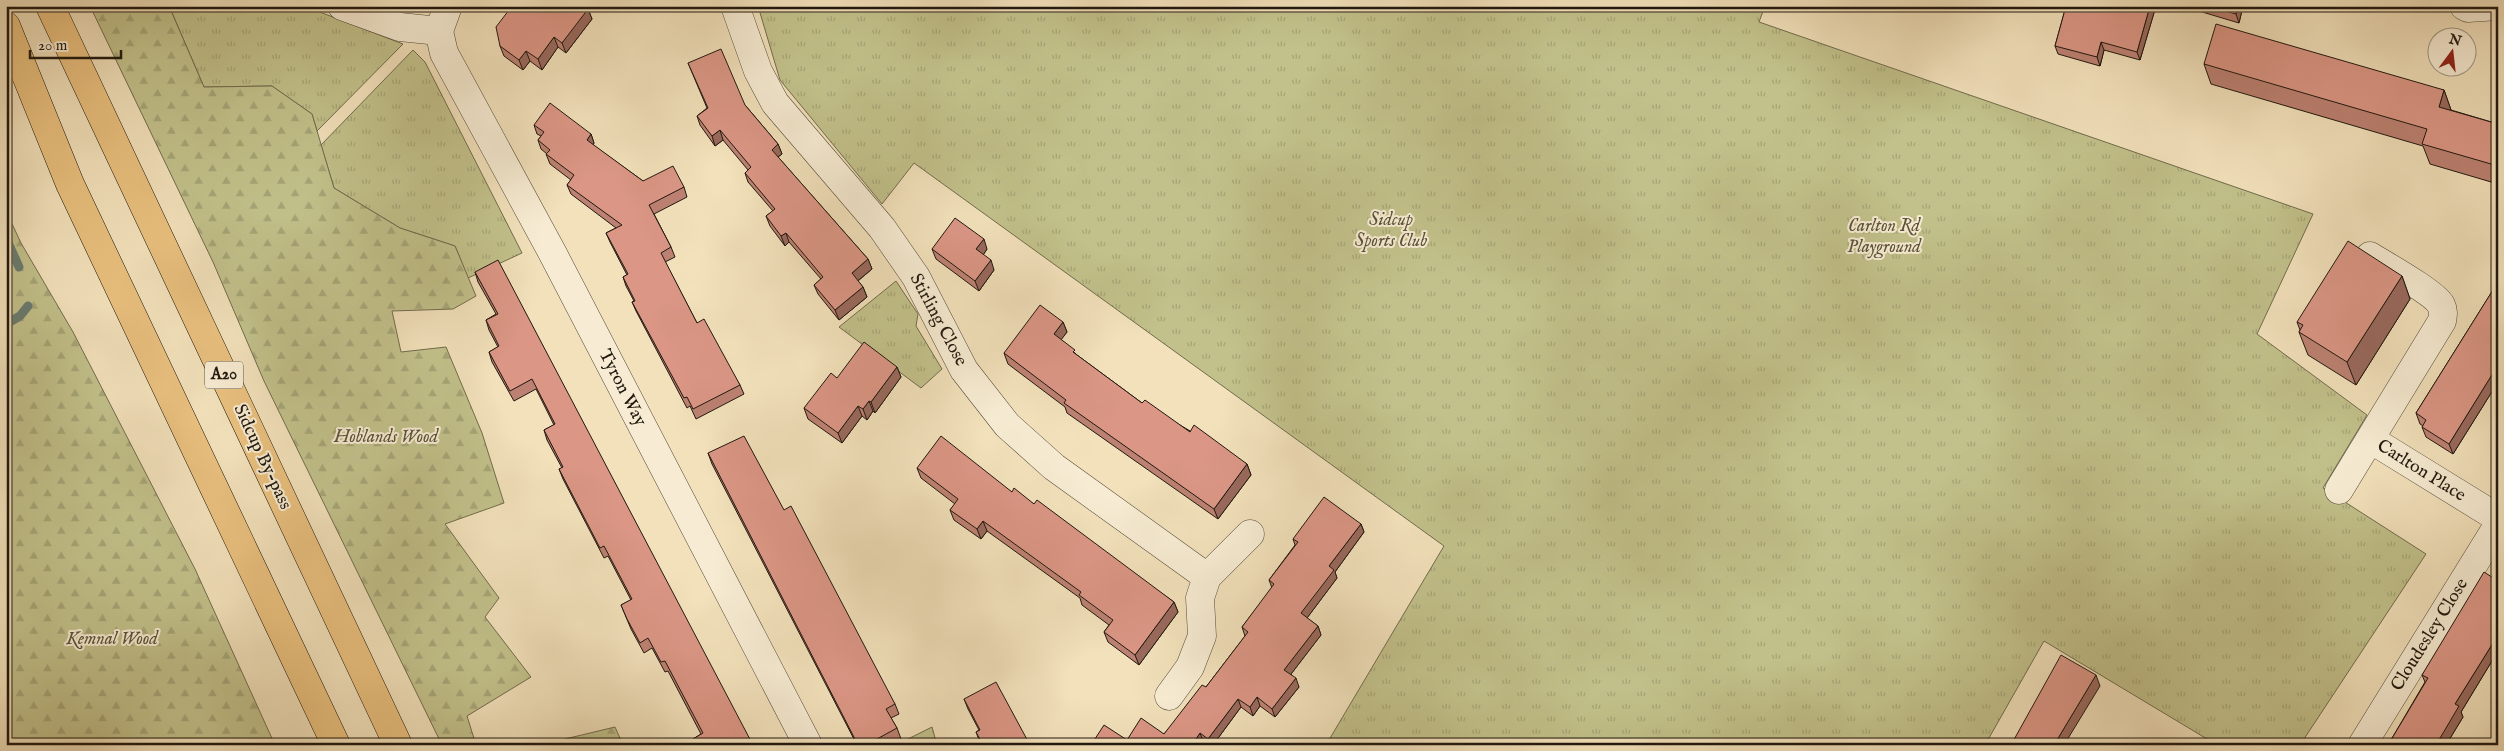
<svg xmlns="http://www.w3.org/2000/svg" width="2504" height="751" font-family="'IM FELL English',serif">
<style>
.grass{fill:url(#grass-tufts);stroke:#716c4d}
.forest{fill:url(#forest-firs);stroke:#716c4d}
.lines{fill:none;stroke-linecap:round;stroke-linejoin:round}
.stream{stroke:#6a7c70;stroke-width:9}
.minor-casing{stroke:#544a3a;stroke-width:29}
.trunk-casing{stroke:#20180f;stroke-width:29}
.minor{stroke:#f7ecd3;stroke-width:28}
.trunk{stroke:#e9c07e;stroke-width:28}
.wall{fill:#bc8172;stroke:#20180f}
.shaded-wall{fill:#99695d;stroke:#20180f}
.building{fill:#db9685;stroke:#20180f}
.labels{text-anchor:middle;dominant-baseline:central;stroke-width:4;stroke-linejoin:round;paint-order:stroke}
.shield{fill:#f7ecd3;stroke:#60584a;stroke-width:1}
.shield-label{font-size:16px;font-weight:bold;fill:#20180f}
.park-label{font-size:18px;font-style:italic;fill:#59533a;stroke:#f7ecd3}
.street-label{font-size:18px;fill:#20180f;stroke:#f7ecd3}
</style>
<defs>
<pattern id="grass-tufts" width="24" height="20" patternUnits="userSpaceOnUse" patternTransform="scale(1.25)"><rect width="24" height="20" fill="#c2c18b"/><path d="M3 7l-1-3M5 7V3M7 7l1-3M15 17l-1-3M17 17v-4M19 17l1-3" fill="none" stroke="#a6a577"/></pattern>
<pattern id="forest-firs" width="22" height="20" patternUnits="userSpaceOnUse" patternTransform="scale(1.25)"><rect width="22" height="20" fill="#c2c18b"/><path d="M5 1l3.5 6h-7zM16 11l3.5 6h-7z" fill="#a6a577"/></pattern>
</defs>
<rect width="100%" height="100%" fill="#f2e1bb"/>
<filter id="stains"><feTurbulence type="fractalNoise" baseFrequency=".004" numOctaves="4"/><feColorMatrix values="0 0 0 0 .2 0 0 0 0 .09 0 0 0 0 .02 0 0 0 .5 -.17"/></filter>
<radialGradient id="worn" r=".72"><stop offset=".6" stop-color="#630" stop-opacity="0"/><stop offset="1" stop-color="#630" stop-opacity=".3"/></radialGradient>
<path class="grass" d="M169,6H304L403,44L317,131L312,114L272,86L204,87Z
M758,6H1765L1759,22L2313,214L2257,334L2367,415L2323,488L2426,554L2300,745H2217L2044,641L1985,745H1326L1444,546L914,163L882,204L780,80Z
M413,50L425,62L522,253L468,278L455,246L400,228L334,188L321,145Z
M896,281L918,314L916,326L942,369L921,388L839,327Z
M932,727L937,745H889L901,739L902,742Z"/>
<path class="forest" d="M90,6H169L204,87L272,86L312,114L334,188L400,228L455,246L476,296L453,309L392,311L401,352L446,347L482,433L504,503L445,524L499,598L485,617L531,677L467,716L476,745H442L264,381L213,262Z
M6,211L21,243L73,332L195,569L275,745H6Z
M615,727L623,745H540Z"/>
<g class="lines">
<path class="stream" d="M6,238L19,267
M6,324L20,316L28,306"/>
<defs>
<path id="minor" d="M342,6L400,27L439,31
M735,6L758,71L775,103L882,228L916,277L964,370L1007,425L1054,467L1207,577L1200,598L1202,636L1190,667L1169,696
M2464,6L2468,8L2498,6
M439,31L444,53L553,254L808,745
M439,31L448,6
M2370,439L2442,321C2443,315 2444,311 2441,305C2435,293 2384,265 2370,256
M2339,490L2370,439L2498,518
M1207,577L1250,534
M2362,745L2498,525"/>
<path id="trunk" d="M50,6L398,745
M6,26L70,184L336,745"/>
</defs>
<use href="#minor" class="minor-casing"/>
<use href="#trunk" class="trunk-casing"/>
<use href="#minor" class="minor"/>
<use href="#trunk" class="trunk"/>
</g>
<path class="wall" d="M512,6H590L588,9L592,19L566,53L558,47L542,70L530,61L523,70L504,56L500,46Z
M1906,6H1918L1917,9Z
M2066,6H2156L2140,60L2104,50L2100,66L2058,54L2055,46Z
M2182,6H2243L2239,23Z
M688,63L745,105L778,144L782,154L778,157L868,259L872,269L858,281L863,287L867,297L839,320L818,294L814,285L821,279L789,242L785,246L770,226L766,216L773,211L748,182L745,173L748,170L723,140L715,146L700,125L697,116L707,108Z
M2204,64L2444,90L2451,110L2498,124V184L2430,164L2423,146L2211,84Z
M534,125L591,134L594,143L593,145L643,181L684,187L687,197L654,214L671,247L675,257L665,262L697,323L740,385L744,394L696,419L690,406L687,408L636,311L632,302L634,301L626,286L623,277L627,275L610,242L606,233L616,228L571,194L567,185L571,180L550,164L546,154H547L541,149L538,140L541,136L537,134Z
M932,249H987L983,255L994,270L979,291L936,259Z
M475,272L753,745H695L693,739L701,734L668,671L665,672L652,648L644,653L631,629L621,605L631,600L608,556L604,558L563,479L559,469L562,468L547,440L544,430L554,425L536,389L514,401L492,362L489,352L498,347L489,330L486,320L496,314L478,282Z
M2402,276L2410,299L2356,385L2308,355L2299,332L2300,330L2297,322Z
M2498,282V382L2453,454L2426,437L2422,427L2423,426L2420,424L2416,413Z
M1063,322L1067,332L1061,339L1077,355L1142,403L1247,464L1251,475L1218,519L1067,413L1065,407L1008,364L1004,353Z
M897,367L901,377L875,413L873,411L867,420L862,416L842,443L808,419L804,408L837,378Z
M708,453L895,704L899,714L891,718L897,728L901,739L889,745H857L712,464Z
M917,468L1012,492L1034,504L1174,602L1178,612L1139,665L1108,642L1104,632L1109,625L1082,605L1080,598L987,531L981,539L954,520L950,510L955,504L921,478Z
M1361,524L1364,532L1335,572L1337,578L1307,618L1318,626L1321,635L1291,674L1299,687L1275,717L1260,706L1253,716L1241,707L1213,745H1208L1203,741L1201,745H1091L1164,734L1206,687L1245,636L1242,627L1272,588L1269,580L1295,545L1293,539Z
M2498,581V651L2461,712L2463,717L2446,745H2388L2425,682L2422,675Z
M964,699L1030,745H981L976,732L979,730L968,709Z"/>
<path class="shaded-wall" d="M582,6H590L588,9L592,19L566,53L562,43Z
M2150,6H2156L2140,60L2137,52Z
M2238,6H2243L2239,23L2236,14Z
M554,37L558,47L542,70L538,59Z
M2101,42L2104,50L2100,66L2097,57Z
M526,51L530,61L523,70L519,60Z
M2444,90L2451,110L2446,127L2439,107Z
M720,130L723,140L715,146L712,136Z
M591,134L594,143L590,149L587,140Z
M778,144L782,154L775,159L772,150Z
M786,233L789,242L785,246L781,236Z
M984,239L987,249L980,260L976,249Z
M868,259L872,269L855,283L852,273Z
M991,260L994,270L979,291L975,281Z
M2402,276L2410,299L2356,385L2347,362Z
M863,287L867,297L839,320L835,310Z
M1063,322L1067,332L1058,344L1054,334Z
M2498,365V382L2453,454L2449,444Z
M897,367L901,377L875,413L871,402Z
M869,401L873,411L867,420L863,409Z
M858,406L862,416L842,443L838,433Z
M1247,464L1251,475L1218,519L1214,509Z
M983,521L987,531L981,539L977,529Z
M1361,524L1364,532L1335,572L1337,578L1304,622L1301,613L1329,566Z
M1174,602L1178,612L1139,665L1135,655Z
M1318,626L1321,635L1288,678L1284,670Z
M2498,635V651L2461,712L2463,717L2446,745H2436L2455,704Z
M2096,675L2100,686L2064,745H2054Z
M1296,678L1299,687L1275,717L1272,709Z
M1257,697L1260,706L1253,716L1250,707Z
M1238,699L1241,707L1213,745H1210L1208,739Z
M1200,733L1203,741L1201,745H1192Z"/>
<path class="building" d="M512,6H584L588,9L562,43L554,37L538,59L526,51L519,60L500,46L496,27Z
M2066,6H2150L2137,52L2101,42L2097,57L2055,46Z
M2207,6H2238L2236,14Z
M2216,24L2444,90L2439,107L2498,124V166L2422,144L2427,129L2204,64Z
M721,49L745,105L778,144L772,150L868,259L852,273L863,287L835,310L814,285L823,277L786,233L781,236L766,216L775,209L745,173L751,167L720,130L712,136L697,116L708,108L688,63Z
M550,103L591,134L587,140L643,181L673,166L684,187L649,205L671,247L661,253L697,323L704,319L740,385L693,409L687,397L684,398L632,302L635,301L623,277L628,274L606,233L622,225L567,185L574,175L546,154L550,150L538,140L544,132L534,125Z
M955,218L984,239L976,249L991,260L975,281L932,249Z
M2348,241L2402,276L2347,362L2299,332L2303,325L2297,322Z
M498,260L753,745H696L693,739L703,733L665,661L661,662L648,638L640,643L627,619L621,605L632,599L604,546L600,548L559,469L563,467L544,430L555,424L532,379L510,391L489,352L499,346L486,320L498,314L475,272Z
M2498,282V365L2449,444L2422,427L2426,420L2416,413Z
M1040,305L1063,322L1054,334L1075,350L1073,352L1142,403L1145,400L1190,432L1194,425L1247,464L1214,509L1064,403L1066,400L1004,353Z
M864,342L897,367L871,402L869,401L863,409L858,406L838,433L804,408L831,373L837,378Z
M744,436L784,510L791,506L895,704L886,709L897,728L866,745H858L708,453Z
M941,436L1012,492L1014,488L1034,504L1037,500L1174,602L1135,655L1104,632L1113,620L1079,595L1081,592L983,521L977,529L950,510L958,499L917,468Z
M1324,497L1361,524L1329,566L1334,570L1301,613L1318,626L1284,670L1296,678L1272,709L1257,697L1250,707L1238,699L1208,739L1200,733L1192,745H1091L1104,725L1127,740L1141,718L1164,734L1202,685L1206,687L1248,632L1242,627L1274,584L1269,580L1298,542L1293,539Z
M2484,572L2498,581V635L2455,704L2459,706L2436,745H2388L2428,678L2422,675Z
M2061,655L2096,675L2054,745H2011Z
M996,682L1030,745H983L976,732L980,730L964,699Z"/>
<g class="labels">
<rect class="shield" x="205" y="361.5" width="38" height="27" rx="4"/>
<g class="shield-label">
<text x="224" y="375">A20</text>
</g>
<g class="park-label">
<text x="1391" y="220">Sidcup<tspan x="1391" dy="21">Sports Club</tspan></text>
<text x="1884" y="226">Carlton Rd<tspan x="1884" dy="21">Playground</tspan></text>
<text x="386" y="437">Hoblands Wood</text>
<text x="112" y="639">Kemnal Wood</text>
</g>
<g class="street-label">
<text transform="translate(938 320) rotate(62)">Stirling Close</text>
<text transform="translate(622 388) rotate(63)">Tyron Way</text>
<text transform="translate(262 457) rotate(65)">Sidcup By-pass</text>
<text transform="translate(2421 471) rotate(32)">Carlton Place</text>
<text transform="translate(2430 635) rotate(-58)">Cloudesley Close</text>
</g>
</g>
<rect width="2504" height="751" fill="none" stroke="#f2e1bb" stroke-width="25"/>
<rect x="8" y="8" width="2489" height="736" fill="none" stroke="#20180f" stroke-width="2.5"/>
<rect x="12" y="12" width="2479" height="726" fill="none" stroke="#20180f"/>
<g transform="translate(2452 52) rotate(15)"><circle r="24" fill="#f7ecd3" stroke="#a19785"/>
<path d="M0-4L9 19L0 12L-9 19Z" fill="#8f2418"/>
<text y="-8" font-size="14" font-weight="bold" text-anchor="middle" fill="#20180f">N</text>
</g>
<path d="M30 50v8h91v-8" fill="none" stroke="#20180f" stroke-width="2.5"/>
<text x="38" y="50" font-size="15" fill="#20180f" stroke="#f7ecd3" stroke-width="4" paint-order="stroke">20 m</text>
<rect width="100%" height="100%" filter="url(#stains)"/>
<rect width="100%" height="100%" fill="url(#worn)"/>
</svg>
